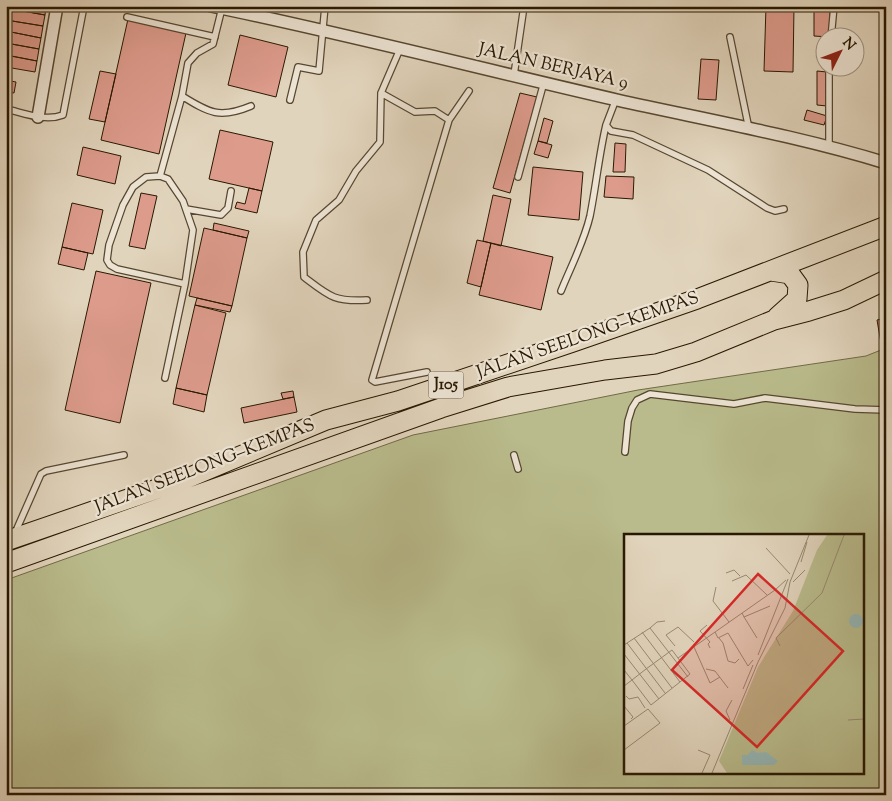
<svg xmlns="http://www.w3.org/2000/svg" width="892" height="801" font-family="'Sorts Mill Goudy',serif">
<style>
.green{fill:#b9bb8c;stroke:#716a46;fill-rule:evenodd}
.building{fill:#dd9b8c;stroke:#291801}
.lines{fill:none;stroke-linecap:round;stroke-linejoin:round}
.lane-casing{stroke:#574730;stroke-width:8}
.street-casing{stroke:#574730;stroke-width:14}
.primary-casing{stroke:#291801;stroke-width:21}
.lane{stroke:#ece3d3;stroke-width:5.5}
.street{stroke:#ece3d3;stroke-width:11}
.primary{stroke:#e1d4bc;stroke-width:19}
.labels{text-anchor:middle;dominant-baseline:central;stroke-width:4.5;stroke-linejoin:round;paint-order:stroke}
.shield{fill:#ece3d3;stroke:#645540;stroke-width:1}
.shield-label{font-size:16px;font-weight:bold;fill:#291801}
.street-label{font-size:18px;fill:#291801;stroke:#ece3d3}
.inset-road{fill:none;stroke:#978971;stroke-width:1}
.view{fill:#d62828;fill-opacity:0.15;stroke:#d62828;stroke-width:2.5}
.inset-edge{fill:none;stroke:#291801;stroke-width:2.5}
</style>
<rect width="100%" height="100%" fill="#e1d4bc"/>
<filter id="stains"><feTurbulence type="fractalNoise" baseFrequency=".004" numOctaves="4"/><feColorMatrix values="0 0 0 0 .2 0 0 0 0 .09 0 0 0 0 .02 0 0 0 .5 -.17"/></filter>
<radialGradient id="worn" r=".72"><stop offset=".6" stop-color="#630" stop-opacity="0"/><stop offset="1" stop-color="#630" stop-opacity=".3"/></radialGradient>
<path class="green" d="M886,348V795H6V580L413,435L638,390L866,356ZM626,535H863V772H626Z"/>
<path class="building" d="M6,6H46L45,15L6,8Z
M766,6H794L793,72L764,71Z
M814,6H830V37L814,36Z
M6,8L45,15L43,26L6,20Z
M128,19L186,33L159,154L101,140Z
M6,20L43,26L41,38L6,31Z
M6,31L41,38L39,49L6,43Z
M240,35L288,47L276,97L228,85Z
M6,43L39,49L37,61L6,55Z
M6,55L37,61L35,72L6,67Z
M701,59L719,60L716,100L698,99Z
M100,71L116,74L105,122L89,119Z
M817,71L827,72V106L817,105Z
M6,80L16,82L14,93L6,92Z
M520,93L537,97L510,193L493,188Z
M807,110L827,116L824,125L804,120Z
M544,118L553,121L547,143L538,141Z
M220,130L273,142L262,191L209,179Z
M538,141L552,145L548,158L534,154Z
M615,143L626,144L625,172H613Z
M83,147L121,156L115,184L77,175Z
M533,167L583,172L579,220L528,215Z
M606,176L634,177L633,199L604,197Z
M249,188L262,191L257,213L235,208L237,202L245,204Z
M141,193L157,196L145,249L129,246Z
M493,195L511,199L501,246L483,241Z
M72,203L103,210L93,254L62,247Z
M214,223L249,231L247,238L213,230Z
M204,228L247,238L232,306L189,296Z
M477,240L491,243L481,287L467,283Z
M491,243L553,257L541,310L479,295Z
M62,247L88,253L84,270L58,264Z
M96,271L151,283L120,423L65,410Z
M197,298L232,306L230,312L195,305Z
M195,305L226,313L207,395L176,388Z
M886,318V345L885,342L881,343L877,320Z
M176,388L207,395L204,412L173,404Z
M293,391L294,397L283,399L281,393Z
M294,397L297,412L244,423L241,408Z"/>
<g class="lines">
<defs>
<path id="lane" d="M127,17L215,37
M730,37L749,129
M831,38L834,6
M400,49L381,93L415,112L435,111L449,120L372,380L375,382L427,372
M514,75L524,6
M182,96C209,113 220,119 251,106
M616,99L606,125L611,131L633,135L708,170L767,208L775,211L784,209
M290,100L298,67L319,71L325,6
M6,109C24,113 45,122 63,115L84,6
M449,120L469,91
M829,146V68
M160,176L182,96L188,63L197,53L213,44L222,8
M518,177L544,82
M186,209L221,215L228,208L231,191
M561,291C571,266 584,242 590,216C596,186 599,155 606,125
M367,300C334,302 329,296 304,277L303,252L316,220L339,200L356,171L380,142L381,93
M165,378L185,284L193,230L183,201L168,179L160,176L146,177L133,187L123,205L109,245L107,260L110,265L117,269L185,284
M625,452L628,421L632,408L637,400L650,394L734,404L765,398L855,409L886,410
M514,455L518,469
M15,533L41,474L46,471L124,455"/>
<path id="street" d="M211,6C347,34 482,69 617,100C707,120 798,136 886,163
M38,117L57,6"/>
<path id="primary" d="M771,271L790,274L798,285L797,299L777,317
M6,541L183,480L326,420L398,401L573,342L697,299L886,226
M6,563L441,408L508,387L605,370L656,364L696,352L774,320L809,311L844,300L886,280"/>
</defs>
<use href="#lane" class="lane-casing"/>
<use href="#street" class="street-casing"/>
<use href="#primary" class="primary-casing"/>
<use href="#lane" class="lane"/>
<use href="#street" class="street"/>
<use href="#primary" class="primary"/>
</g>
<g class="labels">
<rect class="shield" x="428.5" y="371.5" width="35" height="27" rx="4"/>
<g class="shield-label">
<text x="446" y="385">J105</text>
</g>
<g class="street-label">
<text transform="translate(553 67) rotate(13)">JALAN BERJAYA 9</text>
<text transform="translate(588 336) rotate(-19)">JALAN SEELONG–KEMPAS</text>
<text transform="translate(205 467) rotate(-21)">JALAN SEELONG–KEMPAS</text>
</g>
</g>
<g transform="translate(624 534)">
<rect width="240" height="240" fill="#e1d4bc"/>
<path d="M203,1H240V239H103L95,227L134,133L169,77L193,16Z" fill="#b9bb8c"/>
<path d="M225 87a7 7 0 1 1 14 0a7 7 0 1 1-14 0ZM128,216L134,219L142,218L154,227L150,231H118V221H124Z" fill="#95b7b7"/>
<path class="inset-road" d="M142,14L166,40M177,28L183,8M102,39L110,36L116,42M108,47L122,41L143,61M169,48L181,36M92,53L89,67L105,88M157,61L151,56L162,46M118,79L120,83L146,72M120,83L133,104M83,91L76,97L86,108L84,110L86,114M26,94L33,88L41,87M18,98L56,148M91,98L94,104L104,99L124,132L129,126M10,104L48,154M95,104L99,109L104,127L111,129L115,125M3,109L41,159M0,111L26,94L64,143M51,112L42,101L54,93L70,108M156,112L152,104L198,59L220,1M70,113L86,149L96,143M0,120L35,165M134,121L164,45M54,124L151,56M82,135L91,137L104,154M0,136L8,146L27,171L66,140L48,116L22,135L8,146L0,152M119,155L129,131M2,162L5,165L14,163L21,174M0,172L9,183L7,185M106,186L102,177L108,166M224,186L240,185M0,192L24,175L36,189L0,216M74,216L86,221L78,239M88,239L134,128L161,74L166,48L185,1"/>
<path class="view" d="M134,40L219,117L133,213L48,136Z"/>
<rect width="240" height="240" class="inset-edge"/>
</g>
<rect width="892" height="801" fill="none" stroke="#e1d4bc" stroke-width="25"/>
<rect x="8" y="8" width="877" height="786" fill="none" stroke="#291801" stroke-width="2.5"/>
<rect x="12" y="12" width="867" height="776" fill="none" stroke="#291801"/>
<g transform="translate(840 52) rotate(48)"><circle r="24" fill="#ece3d3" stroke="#9e927f"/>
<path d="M0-4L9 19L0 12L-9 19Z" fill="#8f2418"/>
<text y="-8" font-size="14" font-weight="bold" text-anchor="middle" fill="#291801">N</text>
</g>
<rect width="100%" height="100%" filter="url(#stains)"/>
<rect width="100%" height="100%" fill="url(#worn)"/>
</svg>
